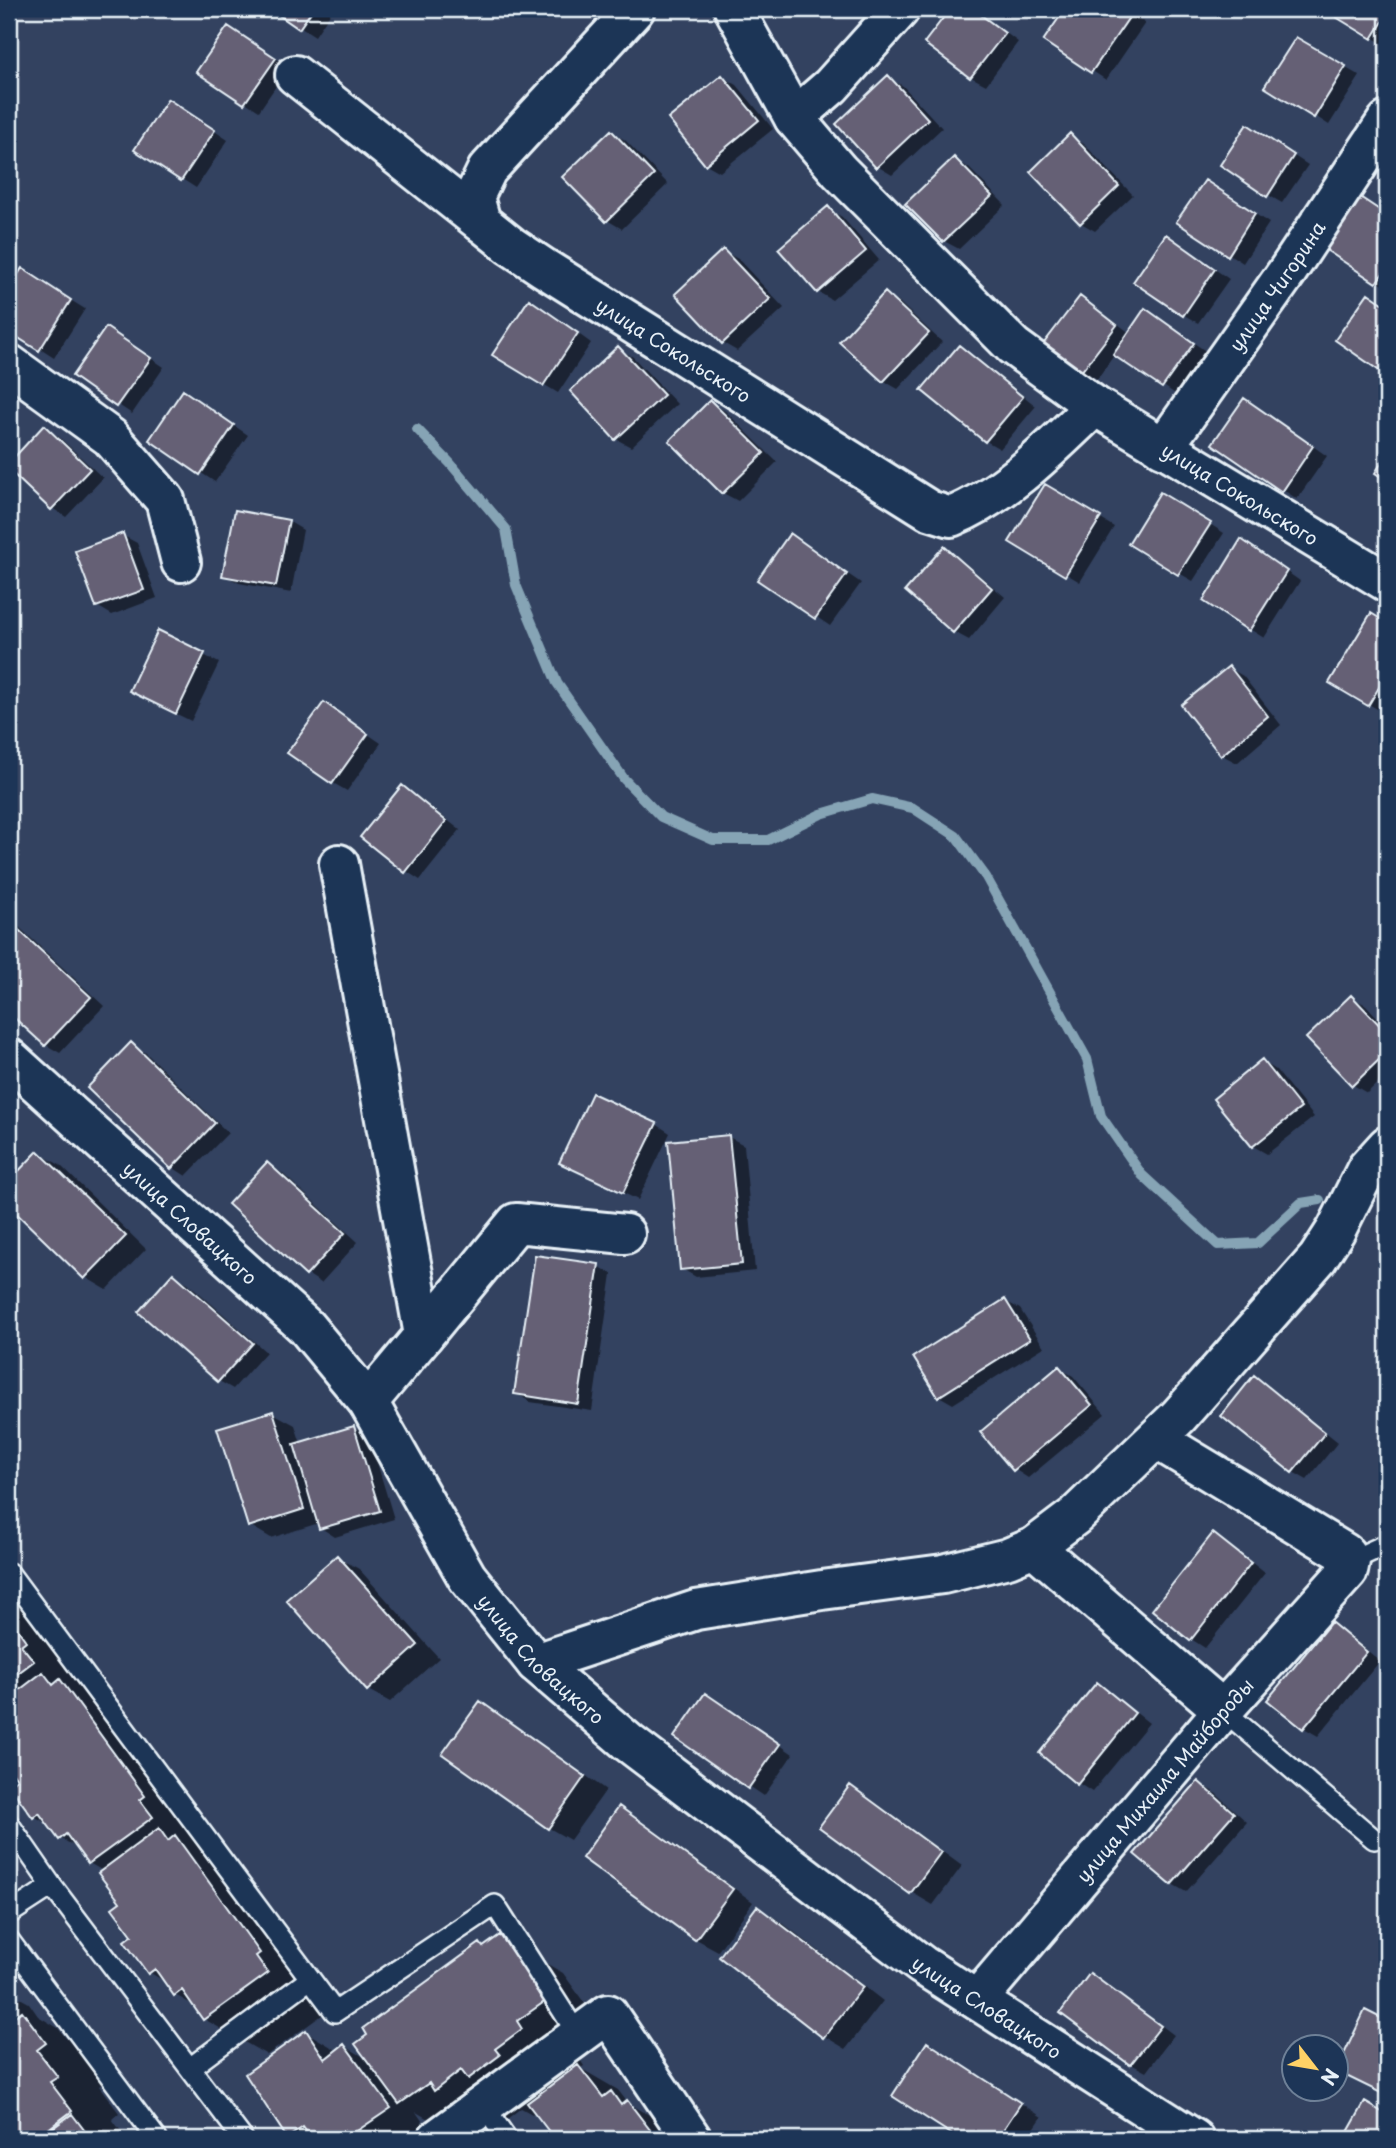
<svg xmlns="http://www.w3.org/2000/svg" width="1396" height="2148" font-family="'Playpen Sans',sans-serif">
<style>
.shadow{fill:#0007}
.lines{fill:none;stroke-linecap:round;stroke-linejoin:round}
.stream{stroke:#86a4b5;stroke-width:10}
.building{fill:#656075;stroke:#e8f1f8;stroke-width:2}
.lane-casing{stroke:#e8f1f8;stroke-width:24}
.street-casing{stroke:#e8f1f8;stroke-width:44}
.lane{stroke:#1d3557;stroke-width:19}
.street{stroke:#1d3557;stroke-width:38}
.labels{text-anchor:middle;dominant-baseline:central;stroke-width:6;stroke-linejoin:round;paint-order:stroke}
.street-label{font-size:19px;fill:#e8f1f8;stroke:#1d3557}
</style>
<rect width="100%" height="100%" fill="#334260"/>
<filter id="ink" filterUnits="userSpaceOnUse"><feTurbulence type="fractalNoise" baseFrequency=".0143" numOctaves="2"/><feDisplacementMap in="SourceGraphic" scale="14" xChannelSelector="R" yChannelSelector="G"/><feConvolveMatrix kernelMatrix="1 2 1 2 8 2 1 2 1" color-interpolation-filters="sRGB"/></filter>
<g filter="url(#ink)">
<path class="shadow" d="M273,9H333L315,36Z
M952,9H974L1018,42L986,85L971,77L927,43Z
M1067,9H1124L1145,23L1106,80L1046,40Z
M1325,9H1387V46L1373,38Z
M243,36L289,67L259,111L199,72Z
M1297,40L1360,76L1329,125L1315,116Z
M723,77L737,85L773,129L720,172L706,164Z
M888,78L903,86L942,128L892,175L877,166Z
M182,109L228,140L196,188L182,179Z
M611,132L625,140L668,184L622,229L607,220Z
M1262,135L1308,165L1282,203L1268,195Z
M1070,136L1084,144L1133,195L1095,231L1081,223Z
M954,159L969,168L1005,205L959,249L944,241L908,204Z
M1220,191L1269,223L1243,263L1179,222Z
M1375,208L1387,216V287L1377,281Z
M828,209L842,217L879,260L832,300L818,292Z
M1180,245L1229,279L1198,323L1184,315Z
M723,251L738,259L784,308L737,351L723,343Z
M22,270L85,309L54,358L9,329V292Z
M886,295L900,303L942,342L898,389L884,381L842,342Z
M1080,298L1095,307L1130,333L1159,319L1207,352L1177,395L1115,354L1097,379L1082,370L1046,343Z
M544,309L591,343L558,393L495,355Z
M121,338L164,367L132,414L74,375Z
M960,347L974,356L1036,406L1000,449L986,441Z
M618,348L633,357L677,404L631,447L616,439Z
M198,401L248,435L215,482L151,440Z
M711,403L725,411L777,462L738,501L723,493Z
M1259,408L1327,456L1297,499L1214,444Z
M44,427L58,436L103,478L66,517L52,508L9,467Z
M1046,486L1114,527L1080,582L1012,542Z
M1175,502L1224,533L1193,581L1179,573Z
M288,521L303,530L291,593L239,583L224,575Z
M122,535L137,543L157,598L112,615L97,606Z
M804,544L861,583L830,626L760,579Z
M944,549L958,557L1005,597L969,640L954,632Z
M1256,550L1300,581L1264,638L1205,601Z
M1371,616L1387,625V706L1384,713L1331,682Z
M159,632L219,663L191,721L146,699Z
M1229,668L1243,676L1281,725L1237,763L1222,755Z
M324,704L381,743L347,791L333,783Z
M402,787L417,796L460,830L420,880L406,871Z
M9,922L19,927L104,1006L60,1053L46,1045L9,1011Z
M1351,997L1366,1005L1387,1028V1074L1367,1093L1353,1085Z
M131,1045L146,1053L228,1133L186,1176L172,1167Z
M1262,1061L1276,1070L1314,1117L1267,1154L1253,1146Z
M9,1112L19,1120L9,1132Z
M656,1124L670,1133L638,1200L561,1163Z
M729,1137L744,1145L755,1271L696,1277L682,1269Z
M38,1153L60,1165L146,1249L107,1290L85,1277L9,1203V1183Z
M268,1164L282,1173L358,1242L321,1283L307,1274Z
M598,1266L612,1274L592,1411L530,1402L516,1393Z
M173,1275L188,1283L266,1352L233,1389L219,1381Z
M1005,1301L1020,1309L1044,1347L953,1404L939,1396Z
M1059,1368L1073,1376L1105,1414L1028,1478L1014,1469Z
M1254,1377L1268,1386L1338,1442L1307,1480L1293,1472L1223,1416Z
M273,1413L295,1425L301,1444L354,1428L369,1436L394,1519L335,1537L321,1528L319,1523L271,1538L249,1525Z
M1214,1535L1228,1544L1265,1573L1205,1648L1191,1639Z
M337,1557L359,1569L439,1658L390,1702L368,1690Z
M9,1570L329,2010L267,2055L204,2019L195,2006L175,1995L167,1983L149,1972L122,1903L103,1871L89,1863L79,1849L60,1838L51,1826L34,1816L20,1779L9,1764Z
M1332,1625L1346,1633L1380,1661L1318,1736L1304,1728Z
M1097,1684L1111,1693L1149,1723L1092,1792L1078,1783Z
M480,1703L502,1716L606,1790L570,1840L549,1828Z
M720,1703L793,1754L764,1796L676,1737Z
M1198,1783L1213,1791L1247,1822L1186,1892L1172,1884Z
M851,1787L872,1800L962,1866L933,1905L911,1892L822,1827Z
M620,1808L641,1821L753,1902L718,1951L696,1939L584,1857Z
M758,1908L780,1921L883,2001L846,2049L824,2036Z
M500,1937L563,1973L608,2036L579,2058L584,2066L580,2068L618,2090L628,2103L667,2125L678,2139H546L552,2133L536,2111L532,2114L521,2108L498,2126L489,2121L463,2139L416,2112L429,2131L417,2139H293L288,2136L306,2032L338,2051L345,2046L369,2060L480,1945L485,1948Z
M1091,1975L1105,1983L1174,2035L1146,2072L1131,2064L1063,2012Z
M9,1992L29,2003L38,2016L58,2028L66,2038L84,2049L108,2080L99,2086L119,2113L112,2119L127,2139H9Z
M949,2057L1042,2117L1027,2139H962L895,2095Z"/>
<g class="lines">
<path class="stream" d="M417,429L450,463L506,529L516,585L557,683L624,779L661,817L713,840H768L821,814L872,799L913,808L956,836L986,877L1087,1059L1101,1116L1142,1175L1218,1245L1258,1243L1301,1203L1320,1200
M1380,1190L1387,1192"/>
</g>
<path class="building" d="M270,9H313L299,29Z
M950,9H973L1005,33L970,78L924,43Z
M1065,9H1125L1132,13L1091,73L1043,41Z
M1323,9H1387V15L1372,39Z
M228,26L276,58L244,104L196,72Z
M1296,37L1346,66L1314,118L1264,87Z
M722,75L759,120L705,165L668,119Z
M888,75L928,119L876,168L836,124Z
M168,99L215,130L181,181L134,150Z
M1247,124L1294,155L1267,197L1220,165Z
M611,130L654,175L606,222L562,177Z
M1070,133L1119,186L1080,224L1030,172Z
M954,157L992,196L943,242L905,204Z
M1205,180L1255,213L1228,256L1176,222Z
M1360,197L1387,215V267L1376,283L1326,250Z
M828,206L866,251L817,293L778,249Z
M1166,234L1215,269L1183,316L1133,282Z
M723,249L770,299L722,344L675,294Z
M22,268L71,300L39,351L9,332V289Z
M885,292L929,333L883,382L839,342Z
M1368,293L1387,306V376L1335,340Z
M1080,296L1117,325L1081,372L1044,343Z
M529,299L578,333L543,386L492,355Z
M1145,308L1194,343L1162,388L1113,355Z
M106,327L151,358L116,407L72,376Z
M959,345L1023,397L985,442L921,390Z
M618,346L664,395L615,440L570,391Z
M183,390L234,425L200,475L149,440Z
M1244,398L1313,446L1282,492L1212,444Z
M710,400L764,453L722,494L669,441Z
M44,425L90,469L51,510L9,470V463Z
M1387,454V481L1375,473Z
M1045,484L1101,517L1065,576L1009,542Z
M1160,492L1211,523L1178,575L1128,544Z
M235,510L289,520L276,586L222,576Z
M123,533L144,590L96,607L75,551Z
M790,533L847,574L815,619L757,580Z
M1241,539L1287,571L1249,631L1203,601Z
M944,546L992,588L953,633L905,591Z
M1371,613L1387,623V674L1368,706L1329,683Z
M158,630L205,653L176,714L129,691Z
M1229,666L1268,716L1221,756L1181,705Z
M324,702L368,734L332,784L287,753Z
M402,785L446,821L405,873L360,837Z
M9,921L91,997L45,1046L9,1013Z
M1351,995L1387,1033V1052L1352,1086L1306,1038Z
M131,1042L215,1123L171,1169L87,1088Z
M1262,1059L1301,1108L1252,1147L1213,1099Z
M592,1093L657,1123L623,1193L559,1163Z
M729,1135L742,1264L680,1270L668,1141Z
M38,1151L126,1236L84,1279L9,1206V1181Z
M267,1162L345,1233L306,1276L228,1204Z
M535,1255L599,1264L578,1404L514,1394Z
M173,1273L253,1343L218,1382L138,1312Z
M1005,1299L1030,1339L938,1397L913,1357Z
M1059,1366L1092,1405L1013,1471L980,1432Z
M1254,1375L1325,1433L1292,1473L1221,1416Z
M273,1411L304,1509L248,1527L217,1428Z
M354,1426L380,1511L319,1529L294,1444Z
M1213,1533L1251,1563L1190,1641L1152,1610Z
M337,1555L418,1645L367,1691L286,1600Z
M9,1617L26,1641L21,1645L34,1661L9,1680Z
M1331,1622L1367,1652L1303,1729L1267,1700Z
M43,1672L53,1685L60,1679L145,1796L140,1800L153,1817L88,1864L66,1834L59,1840L39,1813L33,1818L9,1785L17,1779L9,1767V1698Z
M1097,1682L1135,1713L1077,1785L1039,1753Z
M705,1693L780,1744L748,1789L674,1737Z
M480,1701L585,1776L548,1829L442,1754Z
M1198,1781L1234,1813L1171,1885L1134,1854Z
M850,1785L941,1852L910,1894L819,1827Z
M619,1806L733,1889L695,1940L582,1858Z
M159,1828L168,1841L175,1835L260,1953L256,1956L268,1973L203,2020L182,1990L174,1996L155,1969L148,1974L124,1941L132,1935L112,1908L120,1902L98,1873Z
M757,1906L863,1987L823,2038L719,1957Z
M500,1935L547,2000L517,2021L522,2029L495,2049L500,2055L468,2079L461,2070L434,2091L429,2083L399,2104L355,2044L367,2035L363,2028L480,1943L483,1947Z
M1090,1973L1161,2026L1130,2065L1060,2013Z
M9,2007L15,2016L22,2011L46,2043L37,2050L58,2077L50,2082L72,2111L35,2139H9Z
M1365,2010L1387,2021V2096L1336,2071Z
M306,2030L325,2059L344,2044L391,2108L345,2139H312L303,2127L287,2138L245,2074Z
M927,2042L1021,2103L997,2139H959L892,2096Z
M578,2065L603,2097L611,2091L621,2105L627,2100L657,2139H544L543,2138L550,2133L527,2103Z
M1365,2102L1387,2115V2139H1344Z
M72,2114L91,2139H38Z"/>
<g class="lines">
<defs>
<path id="lane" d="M1350,1561L1387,1544
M9,1573L335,2012L495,1905L578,2035
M1223,1710L1374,1839
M9,1824L52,1886L9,1914
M52,1886L243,2139
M9,1940L157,2139
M190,2068L310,1979
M483,2105L507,2139"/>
<g id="street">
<path id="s1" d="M635,9L487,170L474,197L481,222L511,246L544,268L929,510L951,517C1007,494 1052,447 1095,406"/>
<path id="s2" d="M734,9L794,118L839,171L1013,346L1095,406L1387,582"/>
<path d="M295,75L481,222"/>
<path d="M794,118L831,86L900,9"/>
<path d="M9,364L110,437L165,500L181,562"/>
<path id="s3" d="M1163,448L1287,272L1387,121"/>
<path d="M339,864L424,1335L368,1402"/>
<path id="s4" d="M9,1058L306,1327L368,1402L467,1577L536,1663L629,1743L922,1965L1194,2139"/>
<path d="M424,1335L516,1223L625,1234"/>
<path d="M1034,1547L1223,1710"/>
<path d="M536,1663L696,1610L822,1590L943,1574L1008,1558L1034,1547L1075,1516L1178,1417L1318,1258L1336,1230L1367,1168L1387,1146"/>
<path id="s5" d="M977,2000L1223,1710L1348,1571L1350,1561L1345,1553L1156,1439"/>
<path d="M437,2139L608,2014L692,2139"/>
</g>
</defs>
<use href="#lane" class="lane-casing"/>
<use href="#street" class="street-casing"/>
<use href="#lane" class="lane"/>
<use href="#street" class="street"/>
</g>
</g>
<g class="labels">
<g class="street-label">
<text stroke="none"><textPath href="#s3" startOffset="198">улица Чигорина</textPath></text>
<text stroke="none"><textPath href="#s1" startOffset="506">улица Сокольского</textPath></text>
<text stroke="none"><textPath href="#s2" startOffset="712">улица Сокольского</textPath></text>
<text stroke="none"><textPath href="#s4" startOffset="245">улица Словацкого</textPath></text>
<text stroke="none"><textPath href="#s4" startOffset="810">улица Словацкого</textPath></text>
<text stroke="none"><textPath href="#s5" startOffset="289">улица Михаила Майбороды</textPath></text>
<text stroke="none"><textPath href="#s4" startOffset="1377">улица Словацкого</textPath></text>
</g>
</g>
<rect width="1396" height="2148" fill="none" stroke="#1d3557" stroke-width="35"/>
<rect x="18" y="18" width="1361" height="2113" fill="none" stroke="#e8f1f8" stroke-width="2.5" filter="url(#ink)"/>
<g transform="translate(1315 2068) rotate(121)"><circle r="33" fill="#1d3557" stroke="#6e8097" stroke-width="2"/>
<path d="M0-5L12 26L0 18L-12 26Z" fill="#ffd166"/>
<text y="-10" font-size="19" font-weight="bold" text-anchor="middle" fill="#e8f1f8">N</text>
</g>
</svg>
